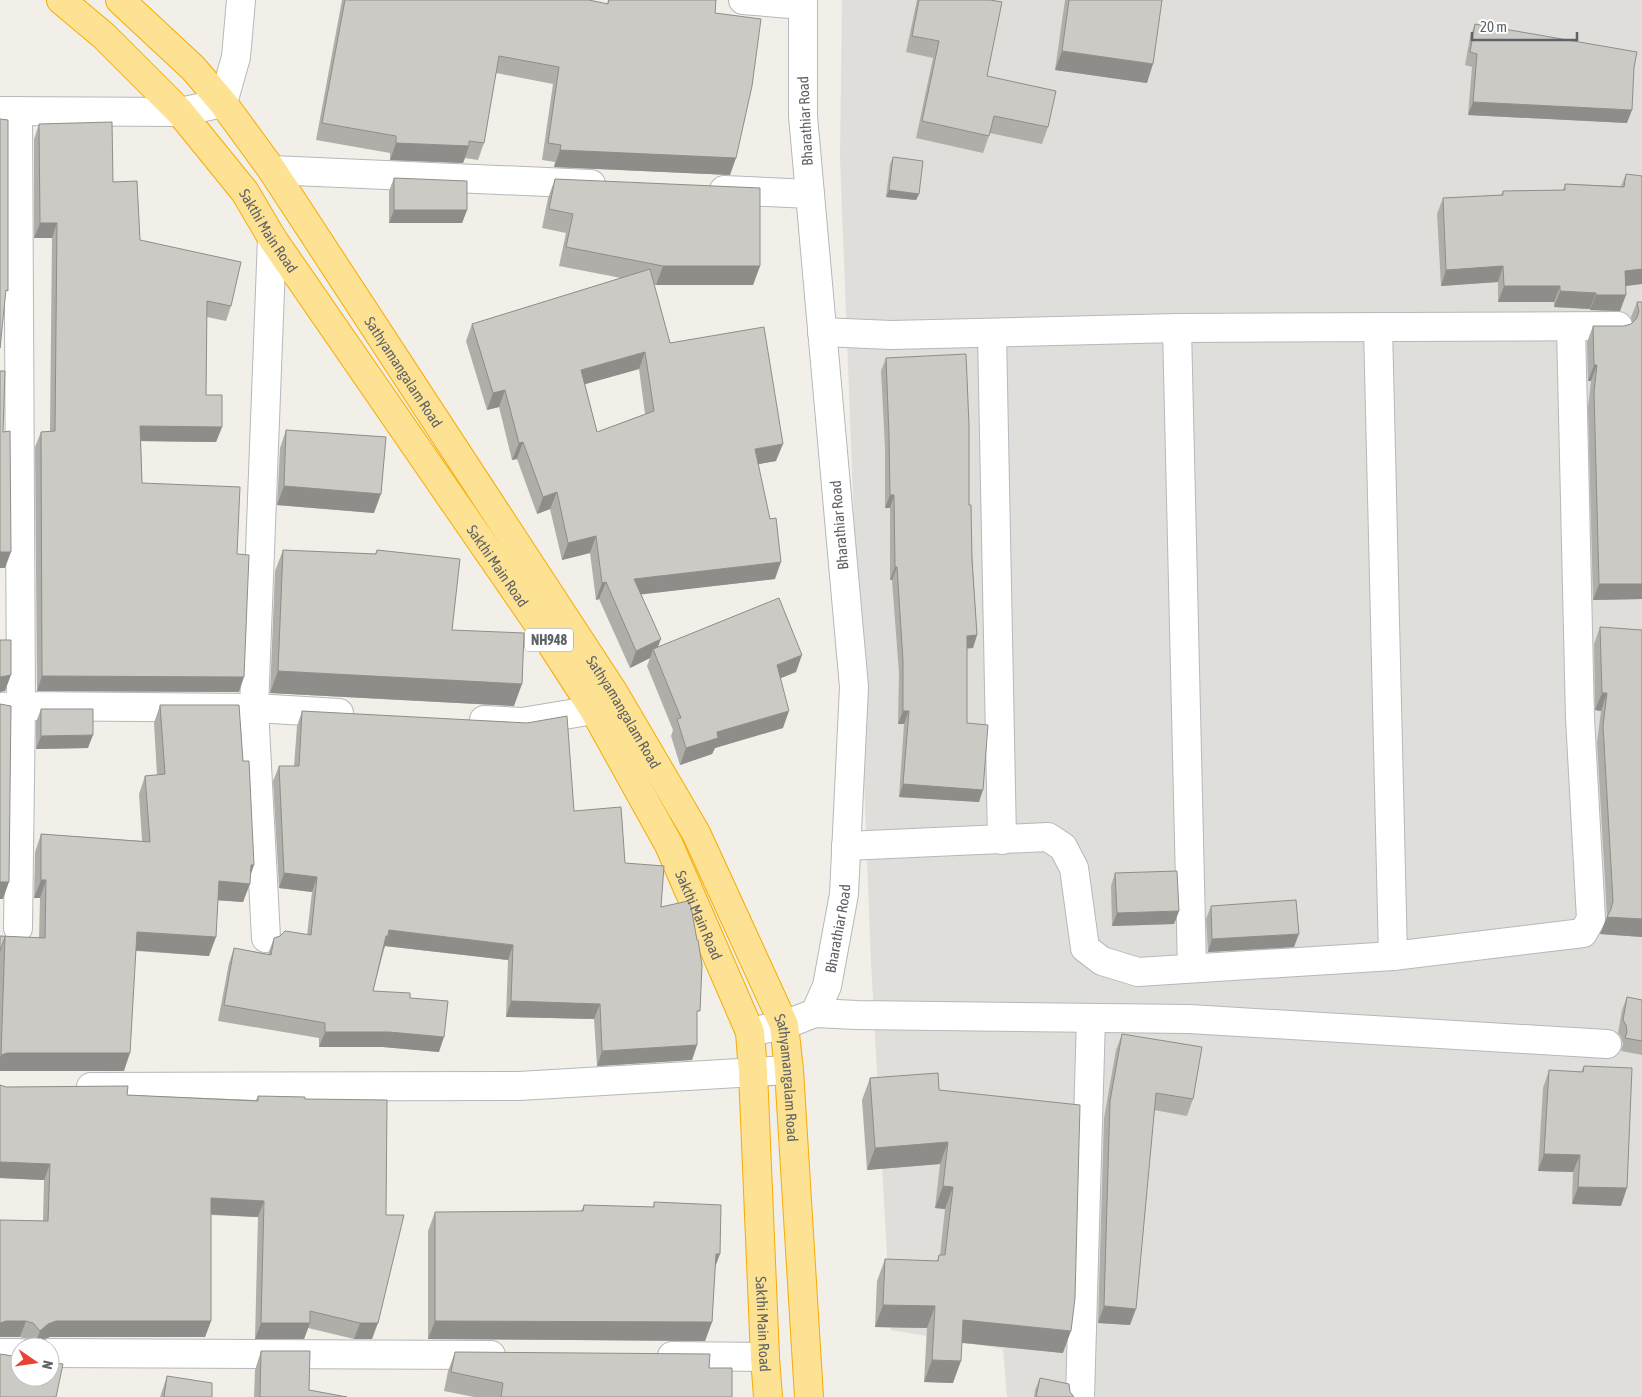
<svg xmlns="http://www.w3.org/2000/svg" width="1642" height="1397" font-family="'Asap Condensed',sans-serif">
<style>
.industrial{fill:#e0deda}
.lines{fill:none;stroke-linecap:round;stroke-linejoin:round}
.minor-casing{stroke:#b5b8bc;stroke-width:30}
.highway-casing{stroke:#f9ab00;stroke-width:30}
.minor{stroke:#fff;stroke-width:28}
.highway{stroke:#fde293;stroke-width:28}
.wall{fill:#afaea9;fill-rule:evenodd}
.shaded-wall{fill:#8f8d8a}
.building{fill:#cccac5;stroke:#8f8d8a;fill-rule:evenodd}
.labels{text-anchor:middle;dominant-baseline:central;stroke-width:5;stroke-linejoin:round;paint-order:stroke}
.shield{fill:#fff;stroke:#8f9295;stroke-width:1}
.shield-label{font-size:14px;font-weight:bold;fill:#5f6368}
.street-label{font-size:15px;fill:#5f6368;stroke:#fff}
</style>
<rect width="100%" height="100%" fill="#f1efe8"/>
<path class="industrial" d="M842,0H1642V1397H1007L1003,1349L891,1330L871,962L840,159Z"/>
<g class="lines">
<defs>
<g id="minor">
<path d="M743,0L803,5"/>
<path d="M0,111L180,112L223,103L236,57L241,0"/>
<path d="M18,111L21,706L254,708L339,713"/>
<path d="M272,170L591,184"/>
<path d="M724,190L810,194"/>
<path d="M1378,327L1393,956"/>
<path d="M1177,328L1192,968"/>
<path d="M822,332L891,335L1177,328L1618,326"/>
<path d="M992,333L1002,840"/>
<path d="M0,707L21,706L18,928"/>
<path d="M484,720L522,722L594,710"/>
<path d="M846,846L1048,837L1063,847L1074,868L1085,948L1102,961L1138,972L1393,956L1583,933L1591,919L1580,718L1571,327"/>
<path d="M266,938L254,708L272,238"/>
<path d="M815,1013L857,1015L1189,1019L1607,1044"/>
<path id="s1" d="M750,1032L784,1025L815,1013L827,986L844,894L854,687L803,116V0"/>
<path d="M91,1087L519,1086L789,1070"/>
<path d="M0,1353H20"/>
<path d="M50,1353L491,1355"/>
<path d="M672,1356L765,1357"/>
<path d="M1080,1397L1091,1018"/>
</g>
<g id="highway">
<path id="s2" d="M61,0L104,36L180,112L245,192L272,238L541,628L594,710L669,845L750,1032L753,1072L765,1357L768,1397"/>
<path id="s3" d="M120,0L193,68L223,103L272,170L614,693L696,833L784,1025L789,1070L809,1397"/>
</g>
</defs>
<use href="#minor" class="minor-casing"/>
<use href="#highway" class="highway-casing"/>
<use href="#minor" class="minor"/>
<use href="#highway" class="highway"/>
</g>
<path class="wall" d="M342,0H589L607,4L608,0H716L715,13L730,175L554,167L555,162L542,160L553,84L496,73L484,143L478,160L465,158L463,163L390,160V153L316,140Z
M917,0H990L987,76L1048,127L1042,144L990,133L983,153L916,138L933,58L906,52Z
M1065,0H1162L1147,83L1055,70Z
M1475,24L1627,123L1468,115L1472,67L1465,65L1470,37Z
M39,124L113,182L140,240L231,306L226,321L207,317L206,395L222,427L216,442L141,441L142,483L237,554L239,692L37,691L35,447L41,432L50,431L52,238H34V139Z
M893,157L919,194L916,200L886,197L890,164Z
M1626,174V286L1620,311L1590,310V309L1554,307V302H1498V282L1441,286L1437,214L1443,198L1501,195L1503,191L1563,190L1565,184L1621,186Z
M394,178L467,210L462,223H389V191Z
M555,179L760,266L753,285H654L670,343L776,461L758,464L775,579L641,594L658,647L796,672L781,678L783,728L715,748L712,754L680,765L671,736L673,730L647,666L650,658L630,668L599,599L596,600L590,553L562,560L550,509L537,514L517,459L512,460L499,407L487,410L466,341L472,324L621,278L559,266L566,233L542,228L548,198ZM639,369L645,414L597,432L585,384Z
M1637,302H1642V599L1593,600L1588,407L1591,381H1588L1587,342L1593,326H1624L1631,324L1632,323L1631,317Z
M886,358L969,505L977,635L973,648H967V723L979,802L899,797L904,724H898L899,674L892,580H890V508H885V448L881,371Z
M286,430L374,513L277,505L280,448Z
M283,550L375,554L377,550L452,630L514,706L270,693L275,571Z
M1600,627L1642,630V937L1600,934L1607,917L1597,742L1601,711L1595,710L1594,644Z
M160,705L250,876L243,902L218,900L209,956L136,951L124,1071H0V936L39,938L40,898H34L35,852L41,834L142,841L139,794L145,776L157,775L154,723Z
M41,709L88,748L36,749V722Z
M302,711L574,811L625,863L661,907L697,1018V1045L692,1060L597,1066L594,1019L506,1017L508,960L385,946L373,991L410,998L439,1052L383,1047H319V1038L218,1021L229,963L234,948L268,954L274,938L307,935L312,892L279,888L273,781L279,766H294L297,726Z
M1115,873L1179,911L1174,924L1112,926L1111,886Z
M1211,906L1294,947L1208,952L1206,919Z
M1627,997L1642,1000V1055L1621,1051L1623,1044L1621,1037L1618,1033L1622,1010Z
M1122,1034L1193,1099L1187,1116L1154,1110L1130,1325L1098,1323L1104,1118L1116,1050Z
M1584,1066L1621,1206L1572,1204L1573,1172L1538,1171L1543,1088L1549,1070L1581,1072Z
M870,1078L939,1090L1063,1353L962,1343L953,1383L924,1382L927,1328L875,1327L877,1281L885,1259L937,1261L939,1255H940L945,1209L935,1208L940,1164L867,1170L862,1100Z
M0,1085L6,1087L127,1095L256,1100L258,1096L305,1099L372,1339H354L308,1328L304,1339H255L258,1217L211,1215V1321L205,1337H50L42,1340L34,1347L27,1339L20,1337H0L43,1221L44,1180L0,1178Z
M654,1202L715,1266L712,1322L705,1341L428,1339V1231L435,1212L581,1211L584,1205L653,1207Z
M261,1351L309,1390L347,1397H254L255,1370Z
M455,1352L709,1368L732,1397H474L444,1391L448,1371Z
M167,1376L212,1397H160Z
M1040,1378L1070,1392L1074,1397H1034L1035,1390Z"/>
<path class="shaded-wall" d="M1062,51L1153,64L1147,83L1055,70Z
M1473,102L1632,110L1627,123L1468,115Z
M396,143L469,146L463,163L390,160Z
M560,150L736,158L730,175L554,167Z
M889,190L919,194L916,200L886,197Z
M394,210H467L462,223H389Z
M40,223H57L52,238H34Z
M663,266H760L753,285H656Z
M1503,266L1498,282L1441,286L1446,270Z
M1642,269V284L1619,287L1625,271Z
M1504,286H1560L1554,302H1498Z
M1560,291L1596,293L1590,309L1554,307Z
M1596,295H1626L1620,311L1590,310Z
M645,352L639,369L575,387L581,370Z
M1594,365H1597L1591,381H1588Z
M505,390L499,407L487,410L493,393Z
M140,426L222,427L216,442L135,441Z
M523,442L517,459L512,460L519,443Z
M783,444L776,461L749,466L755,449Z
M284,486L381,494L374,513L277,505Z
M557,492L550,509L537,514L543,497Z
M890,495H894L890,508H885Z
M596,536L590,553L562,560L568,543Z
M0,552H11L5,568H0Z
M781,562L775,579L628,596L634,579Z
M895,567H897L892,580H890Z
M606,582L599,599L596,600L602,583Z
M1599,584H1642V599L1593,600Z
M977,635L973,648L962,649L967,636Z
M661,639L655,655L653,649L650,658L630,668L636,651Z
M802,655L796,672L771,682L777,665Z
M278,671L522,684L514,706L270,693Z
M11,675L5,691L0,692V677Z
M42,676L244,677L239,692L37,691Z
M1602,693H1607L1601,711L1595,710Z
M789,711L783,728L715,748L712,754L680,765L686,748L717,732Z
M903,711H909L904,724H898Z
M93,735L88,748L36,749L41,736Z
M903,784L983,790L979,802L899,797Z
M251,865H254L248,883Z
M284,873L317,877L312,892L279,888Z
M41,880H46L40,898H34Z
M219,881L250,884L243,902L213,900Z
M0,882H9L3,899H0Z
M1179,911L1174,924L1112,926L1117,913Z
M1607,917L1642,919V937L1600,934Z
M389,930L513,945L508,960L385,946L383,951L386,936Z
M137,932L216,937L209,956L131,950Z
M1299,934L1294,947L1208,952L1212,939Z
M511,1001L600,1004L594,1019L506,1017Z
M325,1032H389L444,1037L439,1052L383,1047H319Z
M697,1045L692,1060L597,1066L602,1051Z
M7,1053H130L124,1071H0V1057L1,1055Z
M948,1142L940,1164L867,1170L875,1148Z
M1544,1154L1580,1155L1573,1172L1538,1171Z
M0,1162L50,1164L44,1180L0,1178Z
M943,1186L953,1187L945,1209L935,1208Z
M1578,1187L1627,1188L1621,1206L1572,1204Z
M211,1198L264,1201L258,1217L205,1214Z
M716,1254H720L713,1273Z
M883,1305L935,1306L927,1328L875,1327Z
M1104,1306L1136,1309L1130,1325L1098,1323Z
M963,1320L1071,1331L1063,1353L955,1342Z
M6,1321H26L20,1337H0V1323Z
M56,1321H211L205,1337H50L42,1340L34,1347L40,1331L48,1324Z
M435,1321L712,1322L705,1341L428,1339Z
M261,1323H310L304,1339H255Z
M360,1323H378L372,1339H354Z
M932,1360L961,1361L953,1383L924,1382Z"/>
<path class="building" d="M345,0H589L608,4L609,0H716L715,13L761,19L752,86L736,158L560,150L561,145L548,143L559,67L499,56L484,143L469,141V146L396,143V136L322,123Z
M919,0H990L1002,2L987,76L1056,91L1048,127L994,116L989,136L922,121L939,41L912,36Z
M1069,0H1162L1153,64L1062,51Z
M1475,24L1637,52L1634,67L1632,110L1473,102L1477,54L1470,52Z
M0,119L8,120V291L6,290L0,348Z
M112,122L113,182L137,181L140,240L241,262L231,306L207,301L206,395H222V427L140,426L142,483L240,487L237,554L249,555L244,677L42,676L41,432L55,431L57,223H40L39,124Z
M893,157L923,161L919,194L889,190Z
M1626,174L1642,176V269L1625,271L1626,295H1596V293L1560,291V286H1504L1503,266L1446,270L1443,198L1503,195V191L1565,190V184L1624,187Z
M394,178L467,181V210H394Z
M555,179L760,188V266H663L566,247L573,214L549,209Z
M650,269L670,343L764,327L783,444L755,449L770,519L776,518L781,562L634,579L661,639L636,651L606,582L602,583L596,536L568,543L557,492L543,497L523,442L519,443L505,390L493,393L472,324ZM645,352L654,411L597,432L581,370Z
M1637,302H1642V584H1599L1594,392L1597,365H1594L1593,326H1624L1631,324L1637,318L1639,311Z
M966,354L969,425V505H971L972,560L977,635L967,636V723L988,725L983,790L903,784L909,711H903V661L897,567H895L894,495H890L889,435L886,358Z
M0,371H5L3,432L10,431L11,552H0Z
M286,430L386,437L381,494L284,486Z
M283,550L376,554L377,550L460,559L452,630L524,633L522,684L278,671Z
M779,598L802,655L777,665L789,711L717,732L718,738L686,748L677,719L681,718L653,649Z
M1600,627L1642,630V919L1607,917L1611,909L1613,901L1603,725L1607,693H1602Z
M0,640H11V675L0,677Z
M0,704L11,706L9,882H0Z
M160,705H239L243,761H249L254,865H251L250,884L219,881L216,937L137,932L130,1053H7L1,1055L5,937L0,951V936L45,938L46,880H41V834L150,842L145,776L165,774Z
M41,709H93V735L41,736Z
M302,711L527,723L567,716L574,811L621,807L625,863L664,866L661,907L688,901L691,907L697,940H698L702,965L700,1011H697V1045L602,1051L600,1004L511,1001L513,945L389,930L388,936H386L373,991L410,993V998L448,1001L444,1037L389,1032H325V1023L224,1005L234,948L271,955L274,938L280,936L285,931L311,935L317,877L284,873L279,766H299Z
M1177,871L1179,911L1117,913L1115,873Z
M1296,900L1299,934L1212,939L1211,906Z
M1627,997L1642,1000V1041L1625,1038L1627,1032L1626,1025L1623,1020Z
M1122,1034L1202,1047L1193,1099L1156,1093L1136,1309L1104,1306L1110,1101Z
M1584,1066L1632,1068L1627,1188L1578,1187L1580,1155L1544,1154L1549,1070L1583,1072Z
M938,1073L939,1090L1080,1105L1075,1298L1071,1331L963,1320L961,1361L932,1360L935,1306L883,1305L885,1259L938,1261L939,1255H945L953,1187L943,1186L948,1142L875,1148L870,1078Z
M0,1085L6,1087L128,1086L127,1095L258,1101V1096L305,1097V1099L387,1100L386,1215H404L378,1323H360L310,1311V1323H261L264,1201L211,1198V1321H56L48,1324L40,1331L33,1323L26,1321H6L0,1323V1220L48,1221L50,1164L0,1162Z
M654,1202L721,1205L720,1254H716L712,1322L435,1321V1212L583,1211L584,1205L654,1207Z
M261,1351H310L309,1390L347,1397H260Z
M455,1352L710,1354L709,1368H732V1397H501L503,1383L451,1372Z
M0,1354L20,1357V1377H50V1362L63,1364L56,1397H0Z
M167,1376L212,1383V1397H164Z
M1040,1378L1069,1384L1070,1392L1074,1397H1036Z"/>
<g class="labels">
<rect class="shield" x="525" y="628.5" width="48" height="23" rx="4"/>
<g class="shield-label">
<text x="549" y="640">NH948</text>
</g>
<g class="street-label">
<text transform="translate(805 121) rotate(-93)">Bharathiar Road</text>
<text stroke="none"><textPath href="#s2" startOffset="312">Sakthi Main Road</textPath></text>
<text stroke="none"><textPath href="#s3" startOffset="470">Sathyamangalam Road</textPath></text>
<text transform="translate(839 525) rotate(-95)">Bharathiar Road</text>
<text stroke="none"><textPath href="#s2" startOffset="718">Sakthi Main Road</textPath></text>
<text stroke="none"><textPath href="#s3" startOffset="875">Sathyamangalam Road</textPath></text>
<text stroke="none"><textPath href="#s2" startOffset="1122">Sakthi Main Road</textPath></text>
<text stroke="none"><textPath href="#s1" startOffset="156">Bharathiar Road</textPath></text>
<text stroke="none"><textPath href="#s3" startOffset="1280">Sathyamangalam Road</textPath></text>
<text stroke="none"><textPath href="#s2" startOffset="1542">Sakthi Main Road</textPath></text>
</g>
</g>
<g transform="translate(35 1362) rotate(103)"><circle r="24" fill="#ffffff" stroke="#bfc1c3"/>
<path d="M0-4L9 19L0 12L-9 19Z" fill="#ea4335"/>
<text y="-8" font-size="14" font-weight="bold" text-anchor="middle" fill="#5f6368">N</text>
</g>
<path d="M1472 32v8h105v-8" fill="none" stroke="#5f6368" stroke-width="2.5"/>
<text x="1480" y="32" font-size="15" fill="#5f6368" stroke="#ffffff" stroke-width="4" paint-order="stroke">20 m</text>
</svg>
